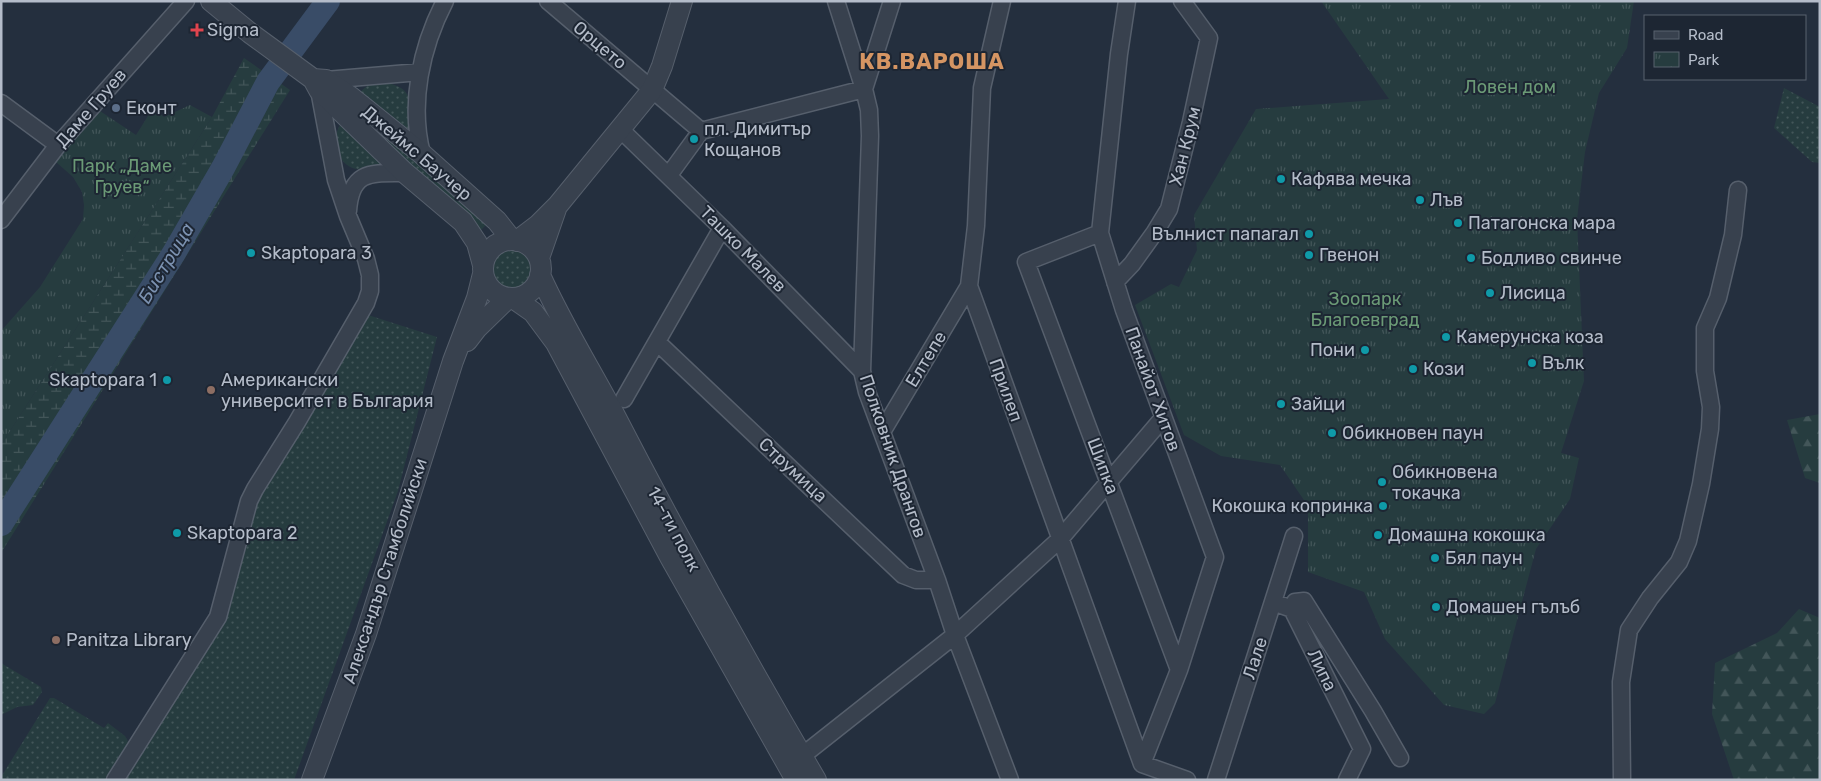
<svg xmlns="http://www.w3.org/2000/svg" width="1821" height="781" font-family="Rubik,sans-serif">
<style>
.grass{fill:url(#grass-dots)}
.forest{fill:url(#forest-firs)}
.wetland{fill:url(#wetland-marsh)}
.park{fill:url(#park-tufts)}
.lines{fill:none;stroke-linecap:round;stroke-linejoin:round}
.river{stroke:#394c67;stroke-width:24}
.minor-casing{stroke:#565f6c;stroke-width:19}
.tertiary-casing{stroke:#565f6c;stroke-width:22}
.minor{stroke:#38414e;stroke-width:16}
.tertiary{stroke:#38414e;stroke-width:20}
.health-dot{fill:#e0444e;stroke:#1d2633;stroke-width:2}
.service-dot{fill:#5c6f8a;stroke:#1d2633;stroke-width:2}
.culture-dot{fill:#0f9aa8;stroke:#1d2633;stroke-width:2}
.education-dot{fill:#8d6e63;stroke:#1d2633;stroke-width:2}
.labels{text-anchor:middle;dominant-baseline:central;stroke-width:4;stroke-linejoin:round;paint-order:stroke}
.poi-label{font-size:18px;fill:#b4bcc9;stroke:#1d2633;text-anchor:start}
.street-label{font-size:18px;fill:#b4bcc9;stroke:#1d2633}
.park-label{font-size:18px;fill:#6b9a76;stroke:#1d2633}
.water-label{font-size:19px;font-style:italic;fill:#7c92b1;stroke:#1d2633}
.district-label{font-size:22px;font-weight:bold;letter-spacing:1px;fill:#d59563;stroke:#1d2633}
</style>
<defs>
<pattern id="grass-dots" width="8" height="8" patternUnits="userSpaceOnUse" patternTransform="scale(1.25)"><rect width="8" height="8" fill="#263c3f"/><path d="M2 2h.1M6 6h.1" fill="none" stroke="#435659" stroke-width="1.8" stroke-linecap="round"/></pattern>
<pattern id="forest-firs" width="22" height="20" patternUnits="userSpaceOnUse" patternTransform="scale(1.25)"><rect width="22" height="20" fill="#263c3f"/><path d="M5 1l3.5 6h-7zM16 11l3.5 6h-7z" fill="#435659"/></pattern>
<pattern id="wetland-marsh" width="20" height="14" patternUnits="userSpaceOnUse" patternTransform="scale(1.25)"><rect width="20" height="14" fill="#263c3f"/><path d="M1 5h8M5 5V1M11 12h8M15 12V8" fill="none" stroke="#435659"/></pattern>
<pattern id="park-tufts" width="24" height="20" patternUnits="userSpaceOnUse" patternTransform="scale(1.25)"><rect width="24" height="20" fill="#263c3f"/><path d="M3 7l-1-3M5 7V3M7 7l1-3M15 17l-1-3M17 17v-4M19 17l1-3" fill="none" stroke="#435659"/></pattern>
</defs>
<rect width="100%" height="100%" fill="#242f3e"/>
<path class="grass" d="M385,82C403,87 409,90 411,109C411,117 412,122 408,129L359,94C366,84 374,83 385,82Z
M1784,88L1820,107V163L1812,162L1774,128Z
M350,106L490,221L477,234L351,111Z
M342,122L387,162C382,168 377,168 370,169C341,175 326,144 342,122Z
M489 269a22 22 0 1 1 44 0a22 22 0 1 1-44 0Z
M368,315L437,337L398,491L294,780H123L157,729L227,612L254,506Z
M1,663L41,687L42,692L33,705L17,707L1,715Z
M50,698H54L104,728L108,723L125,736L130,745L110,780H1V777Z"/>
<path class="forest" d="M1820,414V483L1805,478L1787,420Z
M1799,609L1820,618V780H1734L1712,714L1715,663L1777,633Z"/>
<path class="wetland" d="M244,58L290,90L1,553V445L212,117Z"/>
<path class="park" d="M1321,1H1634L1627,48L1599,93L1585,152L1577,219L1584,381L1561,453L1579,458L1570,499L1536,549L1495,703L1484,714L1444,705L1385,639L1364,592L1308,572V506L1280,465L1221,456L1184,435L1135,305L1171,284L1179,287L1197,250L1194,215L1256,109L1389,99Z
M190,105L212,117L1,445V331L40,287L83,219L84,205L82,192L73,177L56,162L100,111L136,135L153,108L164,117Z"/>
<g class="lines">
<path class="river" d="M1,524L174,253L223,168L268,82L328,1"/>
<defs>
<path id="minor" d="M548,1L701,131
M836,1L864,89L869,110L870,136L862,371L867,392L937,580L955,635L1010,780
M1002,1L982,88L976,226L969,286L1142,764
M1127,1L1119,54L1100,233L1124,310L1215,557L1179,670L1142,764
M326,80L420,72
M1,103L58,145
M620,129L722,228L862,371
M701,131L864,89L892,1
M422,154C409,104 421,47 445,1
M669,175L701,131
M348,211C351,170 371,173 405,173
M1,220L58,145L186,1
M1100,233L1026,262L1179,670
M1115,282L1132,264L1155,232L1169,209L1191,122L1209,38L1182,1
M657,342L903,575L916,580H937
M624,399L722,228
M882,432L969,286
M1273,602L1292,609L1362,749L1347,780
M1292,609L1295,602L1304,601L1373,711L1400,758
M802,756L955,635L1060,539L1163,418
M1142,764L1187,780
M115,780L218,617L249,501L255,489L297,422L366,303L370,291V275L366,259L348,216L336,180L319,90
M1216,780L1294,536
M1622,780L1621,682L1629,630L1650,598L1679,562L1688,541L1701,484L1710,429L1711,407L1705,371V328L1718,298L1733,235L1738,190"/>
<path id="tertiary" d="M211,1L250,33L313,79L319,90L405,173L463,222L477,243L483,265
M313,79L326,80L351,97L422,154L497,221L512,240
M483 269a29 29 0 1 1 58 0a29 29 0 1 1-58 0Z
M517,241L538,225L558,205L652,90L662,66L682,1
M539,258L556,209
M540,275C561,322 589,367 613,412C677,536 745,659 816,780
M513,298L533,312L556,343L670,557L796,780
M467,341L477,328L508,298
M312,780L366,634L453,361L477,298L483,274"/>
</defs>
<use href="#minor" class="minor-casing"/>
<use href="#tertiary" class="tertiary-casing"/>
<use href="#minor" class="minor"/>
<use href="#tertiary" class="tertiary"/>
</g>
<path class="health-dot" d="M194.5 22.5h5v5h5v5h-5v5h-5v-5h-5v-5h5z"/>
<circle class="service-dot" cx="116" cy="108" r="5"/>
<g class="culture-dot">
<circle cx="694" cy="139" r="5"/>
<circle cx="1281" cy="179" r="5"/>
<circle cx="1420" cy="200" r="5"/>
<circle cx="1458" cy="223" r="5"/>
<circle cx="1309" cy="234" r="5"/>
<circle cx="251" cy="253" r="5"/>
<circle cx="1309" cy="255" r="5"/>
<circle cx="1471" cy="258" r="5"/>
<circle cx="1490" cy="293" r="5"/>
<circle cx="1446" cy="337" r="5"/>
<circle cx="1365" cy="350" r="5"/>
<circle cx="1532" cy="363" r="5"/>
<circle cx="1413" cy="369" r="5"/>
<circle cx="167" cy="380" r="5"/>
<circle cx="1281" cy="404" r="5"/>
<circle cx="1332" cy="433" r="5"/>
<circle cx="1382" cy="482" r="5"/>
<circle cx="1383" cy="506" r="5"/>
<circle cx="177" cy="533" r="5"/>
<circle cx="1378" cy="535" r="5"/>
<circle cx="1435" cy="558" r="5"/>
<circle cx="1436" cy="607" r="5"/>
</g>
<g class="education-dot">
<circle cx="211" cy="390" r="5"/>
<circle cx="56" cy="640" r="5"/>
</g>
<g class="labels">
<g class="poi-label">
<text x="207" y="30">Sigma</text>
<text x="126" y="108">Еконт</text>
<text x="704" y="129">пл. Димитър<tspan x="704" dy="21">Кощанов</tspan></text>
<text x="1291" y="179">Кафява мечка</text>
<text x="1430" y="200">Лъв</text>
<text x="1468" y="223">Патагонска мара</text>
<text x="1299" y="234" text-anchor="end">Вълнист папагал</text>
<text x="261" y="253">Skaptopara 3</text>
<text x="1319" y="255">Гвенон</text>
<text x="1481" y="258">Бодливо свинче</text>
<text x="1500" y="293">Лисица</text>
<text x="1456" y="337">Камерунска коза</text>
<text x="1355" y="350" text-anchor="end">Пони</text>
<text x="1542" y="363">Вълк</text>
<text x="1423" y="369">Кози</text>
<text x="157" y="380" text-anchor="end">Skaptopara 1</text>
<text x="221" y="380">Американски<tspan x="221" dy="21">университет в България</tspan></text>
<text x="1291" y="404">Зайци</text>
<text x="1342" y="433">Обикновен паун</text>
<text x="1392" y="472">Обикновена<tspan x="1392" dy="21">токачка</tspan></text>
<text x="1373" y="506" text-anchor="end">Кокошка копринка</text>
<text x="187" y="533">Skaptopara 2</text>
<text x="1388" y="535">Домашна кокошка</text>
<text x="1445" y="558">Бял паун</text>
<text x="1446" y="607">Домашен гълъб</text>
<text x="66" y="640">Panitza Library</text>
</g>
<g class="street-label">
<text transform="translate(600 45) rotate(40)">Орцето</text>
<text transform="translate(91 108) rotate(-49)">Даме Груев</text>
<text transform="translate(1185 146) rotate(-76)">Хан Крум</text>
<text transform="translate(417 153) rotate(40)">Джеймс Баучер</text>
<text transform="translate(743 249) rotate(45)">Ташко Малев</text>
<text transform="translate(926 359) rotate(-59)">Елтепе</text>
<text transform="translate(1153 389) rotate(70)">Панайот Хитов</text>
<text transform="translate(1006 390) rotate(70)">Прилеп</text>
<text transform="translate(893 456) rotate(71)">Полковник Дрангов</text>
<text transform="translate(1103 466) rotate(69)">Шипка</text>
<text transform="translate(793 470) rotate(43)">Струмица</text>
<text transform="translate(674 529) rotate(62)">14-ти полк</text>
<text transform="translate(385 571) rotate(-72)">Александър Стамболийски</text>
<text transform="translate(1255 658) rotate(-72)">Лале</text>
<text transform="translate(1322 670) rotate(64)">Липа</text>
</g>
<g class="park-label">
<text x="1510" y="87">Ловен дом</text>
<text x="122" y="166">Парк „Даме<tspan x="122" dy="21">Груев“</tspan></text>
<text x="1365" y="299">Зоопарк<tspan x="1365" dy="21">Благоевград</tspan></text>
</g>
<g class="water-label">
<text transform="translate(166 263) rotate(-59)">Бистрица</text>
</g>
<g class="district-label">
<text x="932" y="61">КВ.ВАРОША</text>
</g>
</g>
<rect width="1821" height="781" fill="none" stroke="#b4bcc9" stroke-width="5"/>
<rect x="1644" y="15" width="162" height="65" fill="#1d2633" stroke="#59626f"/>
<rect x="1654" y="31" width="25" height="8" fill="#38414e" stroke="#59626f"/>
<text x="1688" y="40" font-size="15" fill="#b4bcc9">Road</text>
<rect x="1654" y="52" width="25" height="15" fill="url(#park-tufts)" stroke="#59626f"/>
<text x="1688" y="65" font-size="15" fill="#b4bcc9">Park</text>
</svg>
